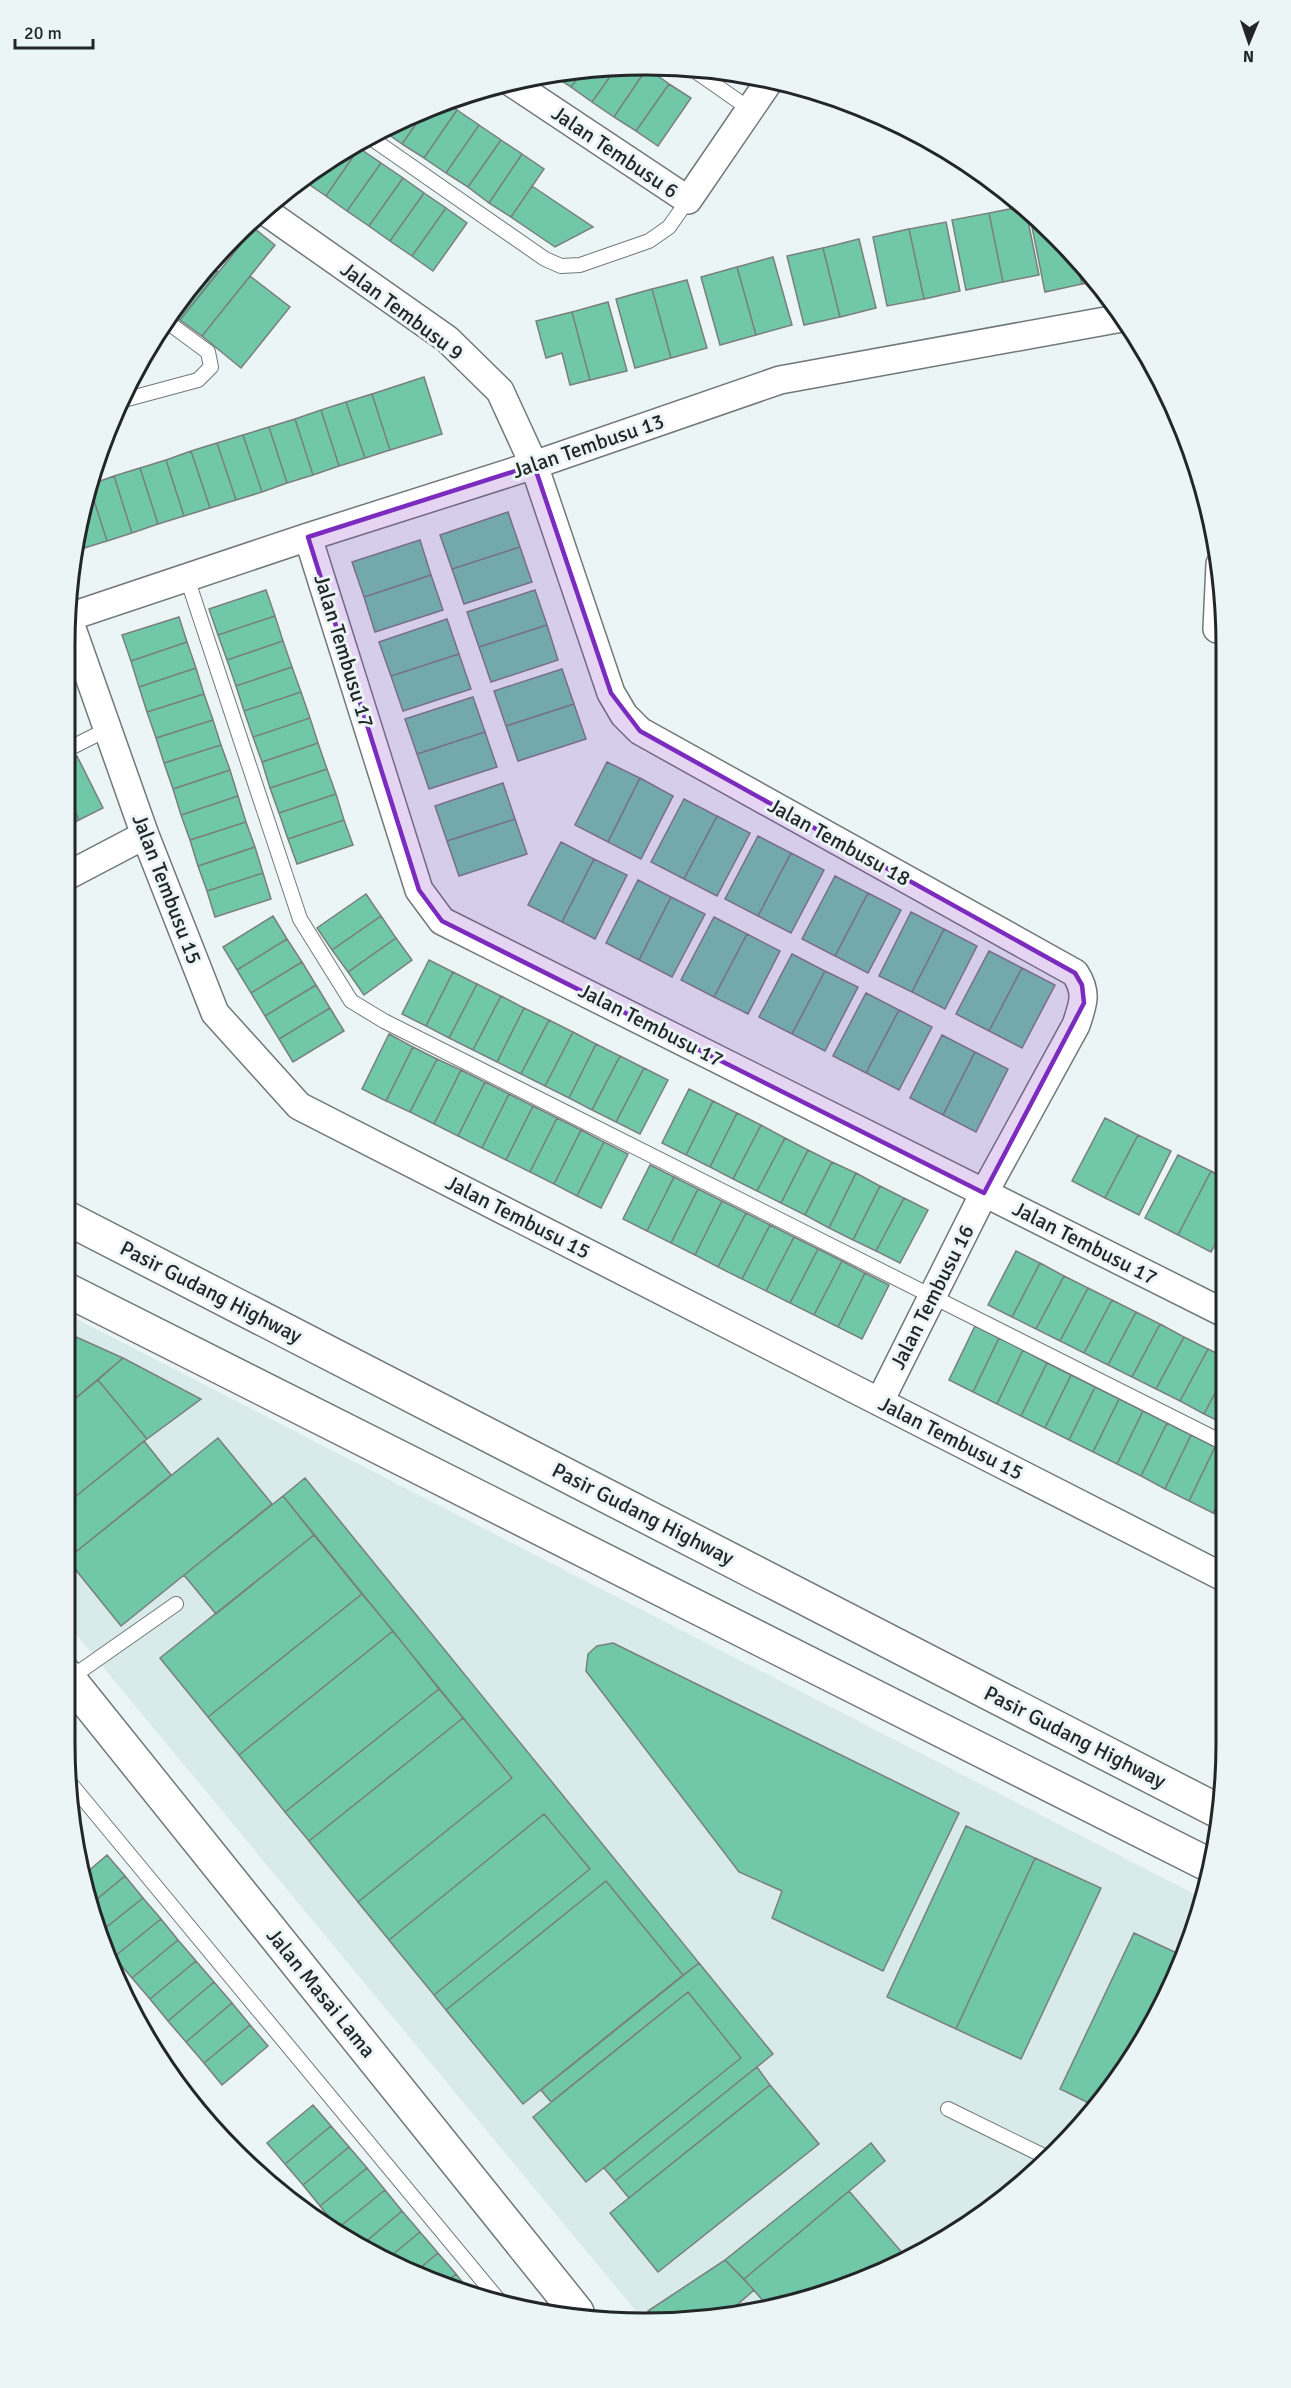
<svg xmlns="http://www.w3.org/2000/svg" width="1291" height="2388" font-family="Signika,sans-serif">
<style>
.built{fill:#d8ebea}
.building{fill:#71c8a9;stroke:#787f7c;stroke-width:1.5}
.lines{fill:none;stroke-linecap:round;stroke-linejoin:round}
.lane-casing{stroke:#717978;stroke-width:16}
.street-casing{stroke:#717978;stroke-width:30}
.primary-casing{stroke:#717978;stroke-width:36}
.highway-casing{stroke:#717978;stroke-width:36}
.lane{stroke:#fff;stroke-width:14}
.street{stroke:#fff;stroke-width:27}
.primary{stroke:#fff;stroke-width:33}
.highway{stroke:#fff;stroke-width:33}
.marked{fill:#7b2cbf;fill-opacity:0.2;stroke:#7b2cbf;stroke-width:4.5;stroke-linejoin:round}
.labels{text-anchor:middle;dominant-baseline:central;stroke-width:6;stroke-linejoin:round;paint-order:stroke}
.street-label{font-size:21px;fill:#232626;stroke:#ecf5f5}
.rim{fill:none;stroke:#232626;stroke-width:3}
</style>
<rect width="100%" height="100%" fill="#ecf5f5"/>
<path class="built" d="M65,1313L1204,1899L1166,2000L1106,2096L1029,2179L868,2279L684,2322L645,2318L640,2316L65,1621Z"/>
<path class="building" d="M645,67L647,68L614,117L592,102L616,68Z
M616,68L592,102L571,87L584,69Z
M647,68L669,84L636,131L614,117Z
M570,69H584L571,87L551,74Z
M669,84L691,98L658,146L636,131Z
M445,102L457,110L424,158L402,144L425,111Z
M457,110L479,125L446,173L424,158Z
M425,111L402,144L382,130Z
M479,125L501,140L468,187L446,173Z
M501,140L522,154L489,203L468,187Z
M353,144L359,148L326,196L304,181Z
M359,148L381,163L347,211L326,196Z
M522,154L544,169L511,217L489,203Z
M381,163L403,178L369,226L347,211Z
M403,178L424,193L390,241L369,226Z
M532,186L593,227L555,247L511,217Z
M424,193L446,208L412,256L390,241Z
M1025,206L1039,275L1003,282L989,213Z
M446,208L467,223L433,271L412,256Z
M989,213L1003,282L966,290L952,220Z
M1039,220L1076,260L1082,284L1045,292L1031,222Z
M946,222L960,291L924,299L909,229Z
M254,228L275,245L202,336L180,320Z
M909,229L924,299L887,306L873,237Z
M859,239L876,308L840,317L823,248Z
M823,248L840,317L804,325L787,256Z
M773,257L792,325L756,335L737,267Z
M1076,260L1097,281L1082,284Z
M209,265L218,272L180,320L172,313L185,292Z
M737,267L756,335L720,345L701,277Z
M250,276L290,307L241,368L202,336Z
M687,280L707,348L671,358L652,289Z
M652,289L671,358L635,368L616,299Z
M608,302L627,371L590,380L572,312Z
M572,312L590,380L570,385L562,353L546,358L536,321Z
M424,377L442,434L390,450L372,394Z
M372,394L390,450L365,458L346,402Z
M346,402L365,458L339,466L321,410Z
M321,410L339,466L313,475L295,419Z
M295,419L313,475L287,483L269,427Z
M269,427L287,483L262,492L243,435Z
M243,435L262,492L236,500L217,443Z
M217,443L236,500L210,508L191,451Z
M191,451L210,508L184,516L166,460Z
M166,460L184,516L158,524L140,468Z
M140,468L158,524L132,533L114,476Z
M114,476L132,533L107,541L89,485Z
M89,485L107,541L81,549L77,538L84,495Z
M508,512L520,547L452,569L440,535Z
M420,540L431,575L364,597L352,562Z
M520,547L532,582L464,604L452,569Z
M431,575L443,610L375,632L364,597Z
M266,590L275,616L218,635L209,609Z
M535,590L547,625L479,647L467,612Z
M275,616L283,641L227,660L218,635Z
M179,617L187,642L131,661L122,635Z
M447,619L459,654L391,676L379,642Z
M547,625L558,660L491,682L479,647Z
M283,641L292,667L236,686L227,660Z
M187,642L196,668L139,687L131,661Z
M459,654L471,689L403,711L391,676Z
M292,667L301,692L244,711L236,686Z
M196,668L204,694L147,712L139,687Z
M562,669L574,704L506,726L494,691Z
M301,692L310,718L253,737L244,711Z
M204,694L213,720L156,738L147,712Z
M473,697L485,732L417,754L405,719Z
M574,704L586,739L518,761L506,726Z
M310,718L318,743L262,762L253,737Z
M213,720L221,745L164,763L156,738Z
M485,732L497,767L429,789L417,754Z
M318,743L327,769L270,788L262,762Z
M221,745L230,770L173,789L164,763Z
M77,756L103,808L79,820L66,793V761Z
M607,762L640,778L608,842L575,825Z
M327,769L336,794L279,813L270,788Z
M230,770L238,796L181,815L173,789Z
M640,778L673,796L641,859L608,842Z
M503,783L515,819L447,841L435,806Z
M66,793L79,820L65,828Z
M336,794L344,820L288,839L279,813Z
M238,796L246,822L190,840L181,815Z
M684,799L717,816L684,879L651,862Z
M717,816L750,833L717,896L684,879Z
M515,819L527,854L459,876L447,841Z
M344,820L353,845L297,864L288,839Z
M246,822L255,847L198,866L190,840Z
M758,836L791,853L758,916L725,899Z
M561,842L594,859L562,922L528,905Z
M255,847L263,873L207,891L198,866Z
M791,853L824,870L791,933L758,916Z
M594,859L627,875L595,939L562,922Z
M263,873L271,899L215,917L207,891Z
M835,876L868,893L835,956L802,939Z
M638,880L671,897L639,960L606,943Z
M868,893L901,910L868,973L835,956Z
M366,894L381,916L332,950L317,928Z
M671,897L705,914L672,977L639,960Z
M911,912L944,929L912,992L879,976Z
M273,916L287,939L237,970L223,947Z
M381,916L396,938L348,972L332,950Z
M714,917L747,934L714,997L681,980Z
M944,929L977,946L945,1009L912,992Z
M747,934L780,951L748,1014L714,997Z
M396,938L412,960L364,995L348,972Z
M287,939L302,962L251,993L237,970Z
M989,951L1022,968L989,1031L956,1014Z
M792,954L825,971L792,1034L759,1017Z
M429,960L453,972L426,1026L402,1014Z
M302,962L316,985L265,1016L251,993Z
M1022,968L1055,985L1022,1048L989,1031Z
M825,971L858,987L825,1051L792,1034Z
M453,972L477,984L449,1038L426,1026Z
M477,984L501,996L473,1050L449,1038Z
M316,985L330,1008L279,1039L265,1016Z
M866,993L899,1010L866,1073L833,1056Z
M501,996L524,1008L497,1062L473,1050Z
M330,1008L344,1031L293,1062L279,1039Z
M524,1008L549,1020L521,1074L497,1062Z
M899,1010L932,1027L899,1090L866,1073Z
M549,1020L573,1032L545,1086L521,1074Z
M573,1032L596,1044L569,1098L545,1086Z
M389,1034L413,1047L386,1101L362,1089Z
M942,1035L975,1052L943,1115L910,1098Z
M596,1044L620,1056L592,1110L569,1098Z
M413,1047L437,1059L410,1112L386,1101Z
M975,1052L1008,1069L976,1132L943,1115Z
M620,1056L644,1068L616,1122L592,1110Z
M437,1059L461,1070L434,1124L410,1112Z
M644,1068L668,1080L640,1134L616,1122Z
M461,1070L485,1082L458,1136L434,1124Z
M485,1082L509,1094L482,1148L458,1136Z
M689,1089L713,1101L686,1155L662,1143Z
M509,1094L533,1106L506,1160L482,1148Z
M713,1101L737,1113L710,1167L686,1155Z
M533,1106L557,1118L530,1172L506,1160Z
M737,1113L761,1125L733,1179L710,1167Z
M557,1118L581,1130L554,1184L530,1172Z
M1105,1118L1138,1135L1105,1198L1072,1181Z
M761,1125L785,1138L757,1191L733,1179Z
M581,1130L604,1142L577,1196L554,1184Z
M1138,1135L1171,1151L1139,1215L1105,1198Z
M785,1138L808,1150L781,1203L757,1191Z
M604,1142L628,1154L601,1208L577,1196Z
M808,1150L832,1162L805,1215L781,1203Z
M1178,1155L1211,1171L1178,1235L1145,1218Z
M832,1162L856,1173L829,1228L805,1215Z
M650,1165L674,1177L647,1231L623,1219Z
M1211,1171L1223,1178L1224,1228L1211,1252L1178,1235Z
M856,1173L880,1186L853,1240L829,1228Z
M674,1177L698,1189L671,1243L647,1231Z
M880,1186L904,1198L876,1251L853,1240Z
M698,1189L722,1201L695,1255L671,1243Z
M904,1198L928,1210L900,1263L876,1251Z
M722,1201L746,1213L718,1267L695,1255Z
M746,1213L770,1225L742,1279L718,1267Z
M770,1225L794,1237L766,1291L742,1279Z
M794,1237L818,1249L790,1303L766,1291Z
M818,1249L842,1261L814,1315L790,1303Z
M1016,1251L1040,1263L1012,1317L988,1305Z
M842,1261L865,1273L838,1327L814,1315Z
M1040,1263L1064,1276L1036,1329L1012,1317Z
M865,1273L889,1285L862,1339L838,1327Z
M1064,1276L1088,1288L1060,1341L1036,1329Z
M1088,1288L1112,1300L1084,1353L1060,1341Z
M1112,1300L1136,1312L1108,1365L1084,1353Z
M1136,1312L1160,1324L1132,1377L1108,1365Z
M1160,1324L1184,1337L1156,1389L1132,1377Z
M975,1326L999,1338L973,1392L949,1380Z
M65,1332L123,1358L65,1407Z
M1184,1337L1208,1349L1180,1401L1156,1389Z
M999,1338L1023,1350L997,1404L973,1392Z
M1208,1349L1224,1357V1376L1204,1414L1180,1401Z
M1023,1350L1047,1363L1021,1416L997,1404Z
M123,1358L201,1399L147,1439L98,1380Z
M1047,1363L1071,1375L1045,1428L1021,1416Z
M1071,1375L1095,1387L1069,1440L1045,1428Z
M1224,1376V1424L1204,1414Z
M98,1380L147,1439L65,1505V1407Z
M1095,1387L1119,1399L1093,1452L1069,1440Z
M1119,1399L1143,1411L1117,1464L1093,1452Z
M1143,1411L1167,1423L1141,1476L1117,1464Z
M1167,1423L1191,1435L1165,1489L1141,1476Z
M1191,1435L1215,1447L1189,1501L1165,1489Z
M218,1438L272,1504L121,1626L67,1559Z
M144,1441L171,1475L67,1559L65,1556V1505Z
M1215,1447L1224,1452V1490L1213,1513L1189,1501Z
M305,1478L699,1963L683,1975L606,1881L446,2010L434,1995L590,1869L544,1814L389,1940L358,1902L512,1778L283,1496Z
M1224,1490V1519L1213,1513Z
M283,1496L314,1535L216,1614L184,1575Z
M314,1535L362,1594L208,1717L160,1658Z
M362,1594L393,1631L239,1755L208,1717Z
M393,1631L439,1689L285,1812L239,1755Z
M613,1643L959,1813L883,1971L772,1918L782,1891L739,1872L586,1671L588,1654L597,1646Z
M439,1689L463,1718L309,1841L285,1812Z
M463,1718L512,1778L358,1902L309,1841Z
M544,1814L590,1869L434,1995L389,1940Z
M966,1826L1035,1858L956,2029L887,1997Z
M107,1855L125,1876L91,1904L86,1873Z
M1035,1858L1101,1888L1021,2059L956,2029Z
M125,1876L143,1898L98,1934L91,1904Z
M606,1881L683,1975L523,2104L446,2010Z
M143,1898L161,1919L114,1957L98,1934Z
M161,1919L178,1940L132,1978L114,1957Z
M1134,1933L1183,1956L1166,2000L1106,2096L1097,2107L1060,2089Z
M178,1940L196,1961L150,1999L132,1978Z
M196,1961L214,1982L168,2021L150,1999Z
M699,1963L773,2054L615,2181L604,2168L741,2058L688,1992L551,2102L541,2090Z
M214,1982L232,2003L186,2042L168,2021Z
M688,1992L741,2058L586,2182L533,2117Z
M232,2003L250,2025L204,2063L186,2042Z
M250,2025L268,2046L222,2085L204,2063Z
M757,2067L770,2085L629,2198L615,2181Z
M770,2085L819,2144L658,2272L610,2213Z
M313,2105L331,2126L285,2164L267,2143Z
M331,2126L349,2147L303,2185L285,2164Z
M871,2143L885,2161L744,2279L725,2260Z
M349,2147L367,2168L320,2206L303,2185Z
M367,2168L385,2190L338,2228L320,2206Z
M385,2190L402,2211L363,2244L345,2236L338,2228Z
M849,2191L905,2256L868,2279L765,2303L744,2279Z
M402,2211L420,2232L391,2256L363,2244Z
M420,2232L438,2253L419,2269L391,2256Z
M438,2253L456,2274L447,2282L419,2269Z
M725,2260L754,2290L729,2312L684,2322L668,2321L648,2311Z
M456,2274L471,2293L447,2282Z"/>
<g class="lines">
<defs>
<path id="lane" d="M688,66L751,110
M368,136L545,259L561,266L580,265L649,241L669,227L688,200
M120,401L198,380L211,367L208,352L166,321
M187,578L300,919L351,1001L384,1021L1224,1443
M66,750L108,729
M69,1679L176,1604
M71,1784L502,2304
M948,2109L1048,2158"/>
<path id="street" d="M512,83L688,200L770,80
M262,209L447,339L500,391L534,465L611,693L624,715L640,731L1075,973C1088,993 1083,1004 1076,1025L984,1193L880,1401
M308,537L419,890L442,921L1224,1313
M68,617L145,835L215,1013L299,1106L1225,1578
M66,618L308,537L534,465L780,380L1122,318
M1217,629L1220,564
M65,877L145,835"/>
<path id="primary" d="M65,1674L577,2312"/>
<path id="highway" d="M65,1217L1220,1812
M65,1289L1211,1866"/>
</defs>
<use href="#lane" class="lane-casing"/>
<use href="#street" class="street-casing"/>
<use href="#primary" class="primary-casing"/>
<use href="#highway" class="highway-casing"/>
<use href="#lane" class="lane"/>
<use href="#street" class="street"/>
<use href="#primary" class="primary"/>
<use href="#highway" class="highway"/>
</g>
<path class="marked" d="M534,465L611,693L640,731L1075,973L1082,985L1084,1003L984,1193L442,921L419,890L308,537Z"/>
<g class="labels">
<g class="street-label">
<text transform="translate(615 152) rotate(34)">Jalan Tembusu 6</text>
<text transform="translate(402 311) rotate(37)">Jalan Tembusu 9</text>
<text transform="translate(588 446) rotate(-19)">Jalan Tembusu 13</text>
<text transform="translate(344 651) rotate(73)">Jalan Tembusu 17</text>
<text transform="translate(839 842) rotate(29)">Jalan Tembusu 18</text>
<text transform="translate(167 889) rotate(69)">Jalan Tembusu 15</text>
<text transform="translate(651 1025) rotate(27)">Jalan Tembusu 17</text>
<text transform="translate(518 1217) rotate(27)">Jalan Tembusu 15</text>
<text transform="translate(1085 1243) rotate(27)">Jalan Tembusu 17</text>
<text transform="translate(211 1292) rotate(27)">Pasir Gudang Highway</text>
<text transform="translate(932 1297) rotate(-63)">Jalan Tembusu 16</text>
<text transform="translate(951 1438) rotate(27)">Jalan Tembusu 15</text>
<text transform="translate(643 1514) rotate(27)">Pasir Gudang Highway</text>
<text transform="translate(1075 1737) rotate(27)">Pasir Gudang Highway</text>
<text transform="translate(321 1993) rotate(51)">Jalan Masai Lama</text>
</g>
</g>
<path d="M0 0H1291V2388H0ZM645 75H646A570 570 0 0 1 1216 645V1743A570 570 0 0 1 646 2313H645A570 570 0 0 1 75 1743V645A570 570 0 0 1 645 75Z" fill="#ecf5f5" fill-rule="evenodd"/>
<path class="rim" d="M645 75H646A570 570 0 0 1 1216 645V1743A570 570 0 0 1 646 2313H645A570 570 0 0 1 75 1743V645A570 570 0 0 1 645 75Z"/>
<g transform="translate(1249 42) rotate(182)" stroke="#ecf5f5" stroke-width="4.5" paint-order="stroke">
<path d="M0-4.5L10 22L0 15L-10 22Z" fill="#232626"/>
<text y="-9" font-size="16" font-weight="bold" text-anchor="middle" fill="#232626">N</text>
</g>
<path d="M15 39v9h78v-9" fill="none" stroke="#232626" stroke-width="3"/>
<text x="24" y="39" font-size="18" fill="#232626" stroke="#ecf5f5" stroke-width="4.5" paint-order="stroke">20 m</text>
</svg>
